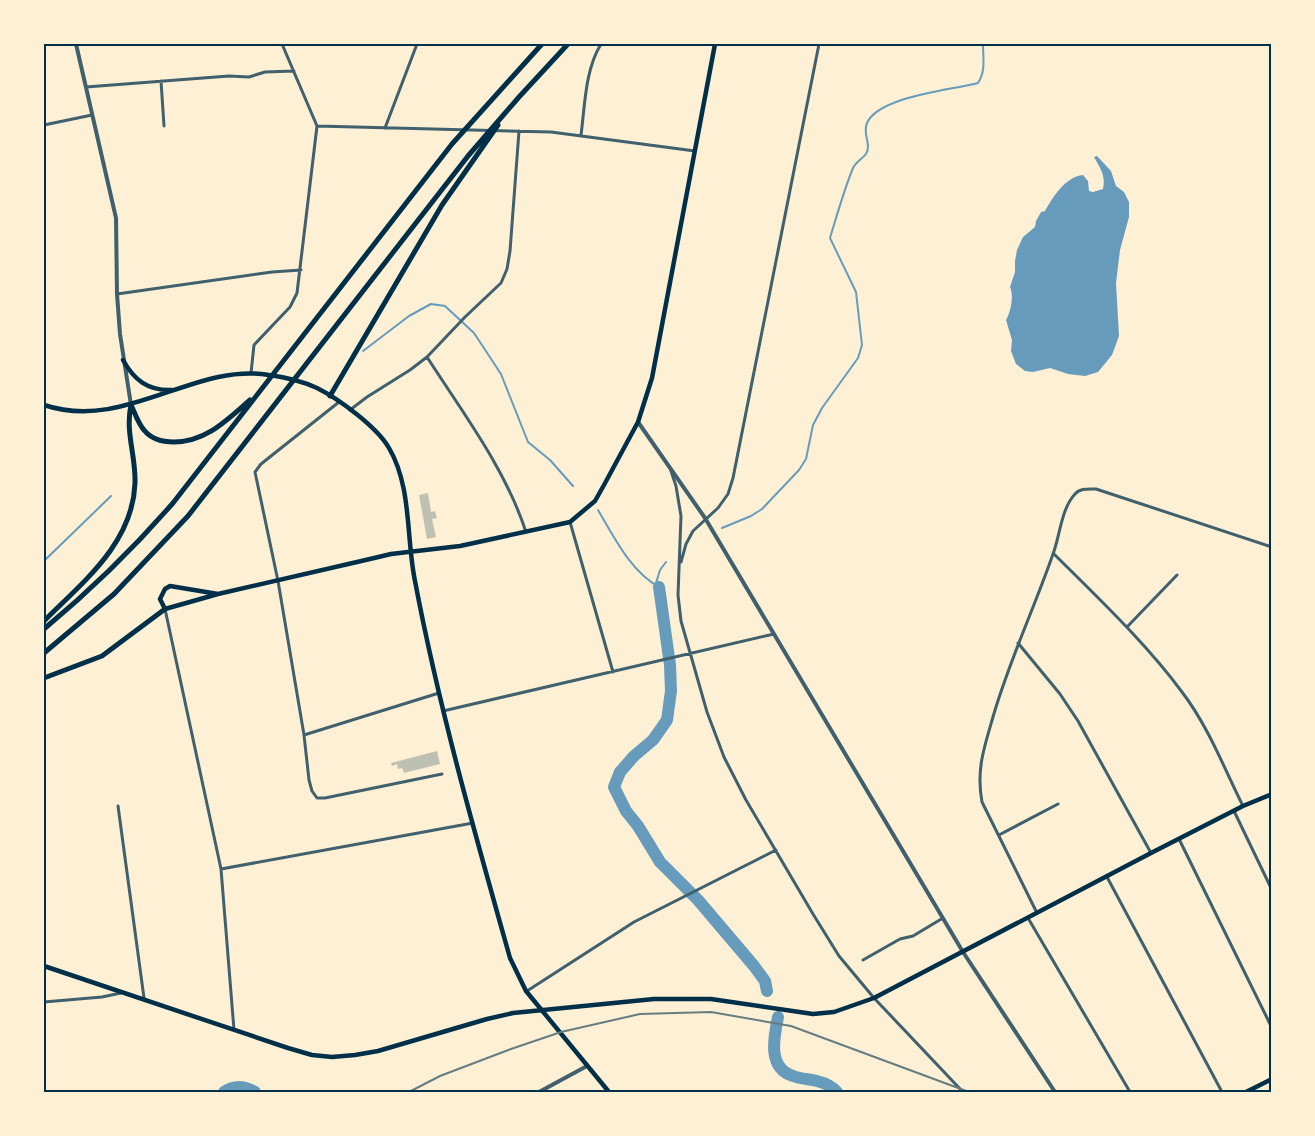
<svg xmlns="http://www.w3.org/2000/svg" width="1315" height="1136" font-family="Literata,serif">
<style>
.water{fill:#669bbc}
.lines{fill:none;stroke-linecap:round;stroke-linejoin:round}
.stream{stroke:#669bbc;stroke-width:2}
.river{stroke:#669bbc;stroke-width:12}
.building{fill:#bec0b2}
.minor{stroke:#3f606c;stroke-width:3}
.tertiary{stroke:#3f606c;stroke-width:4}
.secondary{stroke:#003049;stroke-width:4.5}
.primary{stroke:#003049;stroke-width:4.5}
.motorway{stroke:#003049;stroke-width:5}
.rail{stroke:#657d81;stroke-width:2}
.neatline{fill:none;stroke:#003049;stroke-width:2}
</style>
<rect width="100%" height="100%" fill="#fdf0d5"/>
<path class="water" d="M1097,156L1111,171L1116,186L1124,192L1129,202V217L1120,250L1116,283L1119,336L1112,355L1098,372L1085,376L1068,374L1050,368L1033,372L1025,371L1016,364L1011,351L1012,340L1006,320C1011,311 1014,296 1010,287L1015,272V261L1017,250L1023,237L1035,227L1036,221L1041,212L1045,211C1053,197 1065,177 1083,175L1088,181L1089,191L1093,192L1103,189C1106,175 1100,168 1094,157Z"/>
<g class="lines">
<path class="stream" d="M363,351L409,316L431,304L445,306L474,333L501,374L528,442L550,460L573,486
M598,510C614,537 631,572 659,587
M722,528L751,516L762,509L799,470L806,459L813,425L822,408L858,358L862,345L856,292L830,238C837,215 844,190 853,168C856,162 862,159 866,154C872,144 862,134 867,123C879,96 953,90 978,83C986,71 983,58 983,44
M44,561L111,496
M657,585L656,583L660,570L666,562"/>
<path class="river" d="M659,587L670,665L671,691L667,720L653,740L634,756L620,772L614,787L626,811L638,826L660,862L698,900L754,966L765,981L767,991
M778,1017C774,1037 767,1068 793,1076C801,1079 809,1079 817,1081C825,1083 832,1086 837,1092
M224,1092C234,1085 245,1086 255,1092"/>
</g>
<path class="building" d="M428,493L431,512L435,511L437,518L432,519L436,537L427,539L419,495Z
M437,751L440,764L404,773L402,768L398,769L397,764L392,766L391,763Z"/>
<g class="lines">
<path class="minor" d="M161,81L164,126
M86,87L229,76L249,77L265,72L294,71
M44,125L92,115
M317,126L551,132L695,151
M385,128L417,44
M581,135C585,105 585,70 601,44
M117,294L272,272L301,270
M427,357C463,413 505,468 526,532
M251,373L254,345L290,307L297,293L317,126L282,44
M339,402L261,464L255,472L278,581L304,735L309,780L312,791L317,798H325L442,774
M350,410L367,397L410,370L427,357L465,317L501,283L507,269L510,251L519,131
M671,471L676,486L681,516L678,595L681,621L707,712L724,757L746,800L813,914L839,956L874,998L963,1092
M570,522L613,672
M1054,554C1098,598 1145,642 1182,692C1208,726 1224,768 1243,806
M681,562L686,544L693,531L718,508L728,494L733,478L819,44
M165,609L221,869L234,1030
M1127,627L1177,575
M1018,643L1060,694L1078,721L1151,853
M443,711L774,634
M304,735L439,693
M118,806L144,998
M1234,811L1272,890
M999,835L1058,804
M1179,839L1272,1028
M221,869L473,823
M1107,877L1222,1092
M1037,913L982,802C976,770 984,748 993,717C1009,661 1034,609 1053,554C1060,536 1061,509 1075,494C1080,488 1088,489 1096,489L1272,547
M1028,918L1130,1092
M863,960L900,939L913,936L943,918
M527,991L634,922L776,850
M44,1002L102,997L121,993"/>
<path class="tertiary" d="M76,44L116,218L117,294L120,334L131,405
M638,422L705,518L963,952L1055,1092
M539,1092L587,1066"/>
<path class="secondary" d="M123,360C134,380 148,391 172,390
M44,405C125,432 194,362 269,375C284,377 302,381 317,388C339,399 377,427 389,448C412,487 406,538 415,581C439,708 475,834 510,958L526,991L609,1092
M218,594L170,586L165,589L160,599L165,609L218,594L370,559L391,554L460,546L570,522L595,501L604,485L638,422L652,378L715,44
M44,966L288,1048L312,1055L332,1057L355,1055L378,1051L487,1019L513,1013L654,999H711L813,1014L834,1012L874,998L1151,853L1243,806L1272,794"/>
<path class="primary" d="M1246,1092L1272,1079"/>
<path class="motorway" d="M330,396L442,205L498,125
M131,405C135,413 138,423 144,430C151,439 163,442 174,442C206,442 227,420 250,400
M44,621C83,582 133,543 135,483C136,456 125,432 131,405
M44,629C91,590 133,549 173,503L452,144L542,44
M44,653L114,594L188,516L468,156L519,97L568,44
M44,678L102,656L165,609"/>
<path class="rail" d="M409,1092L440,1076L511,1049L561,1032L640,1014L711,1012L791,1026L969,1092"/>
</g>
<rect width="1315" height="1136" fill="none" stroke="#fdf0d5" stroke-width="90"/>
<rect x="45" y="45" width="1225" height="1046" class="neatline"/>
</svg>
